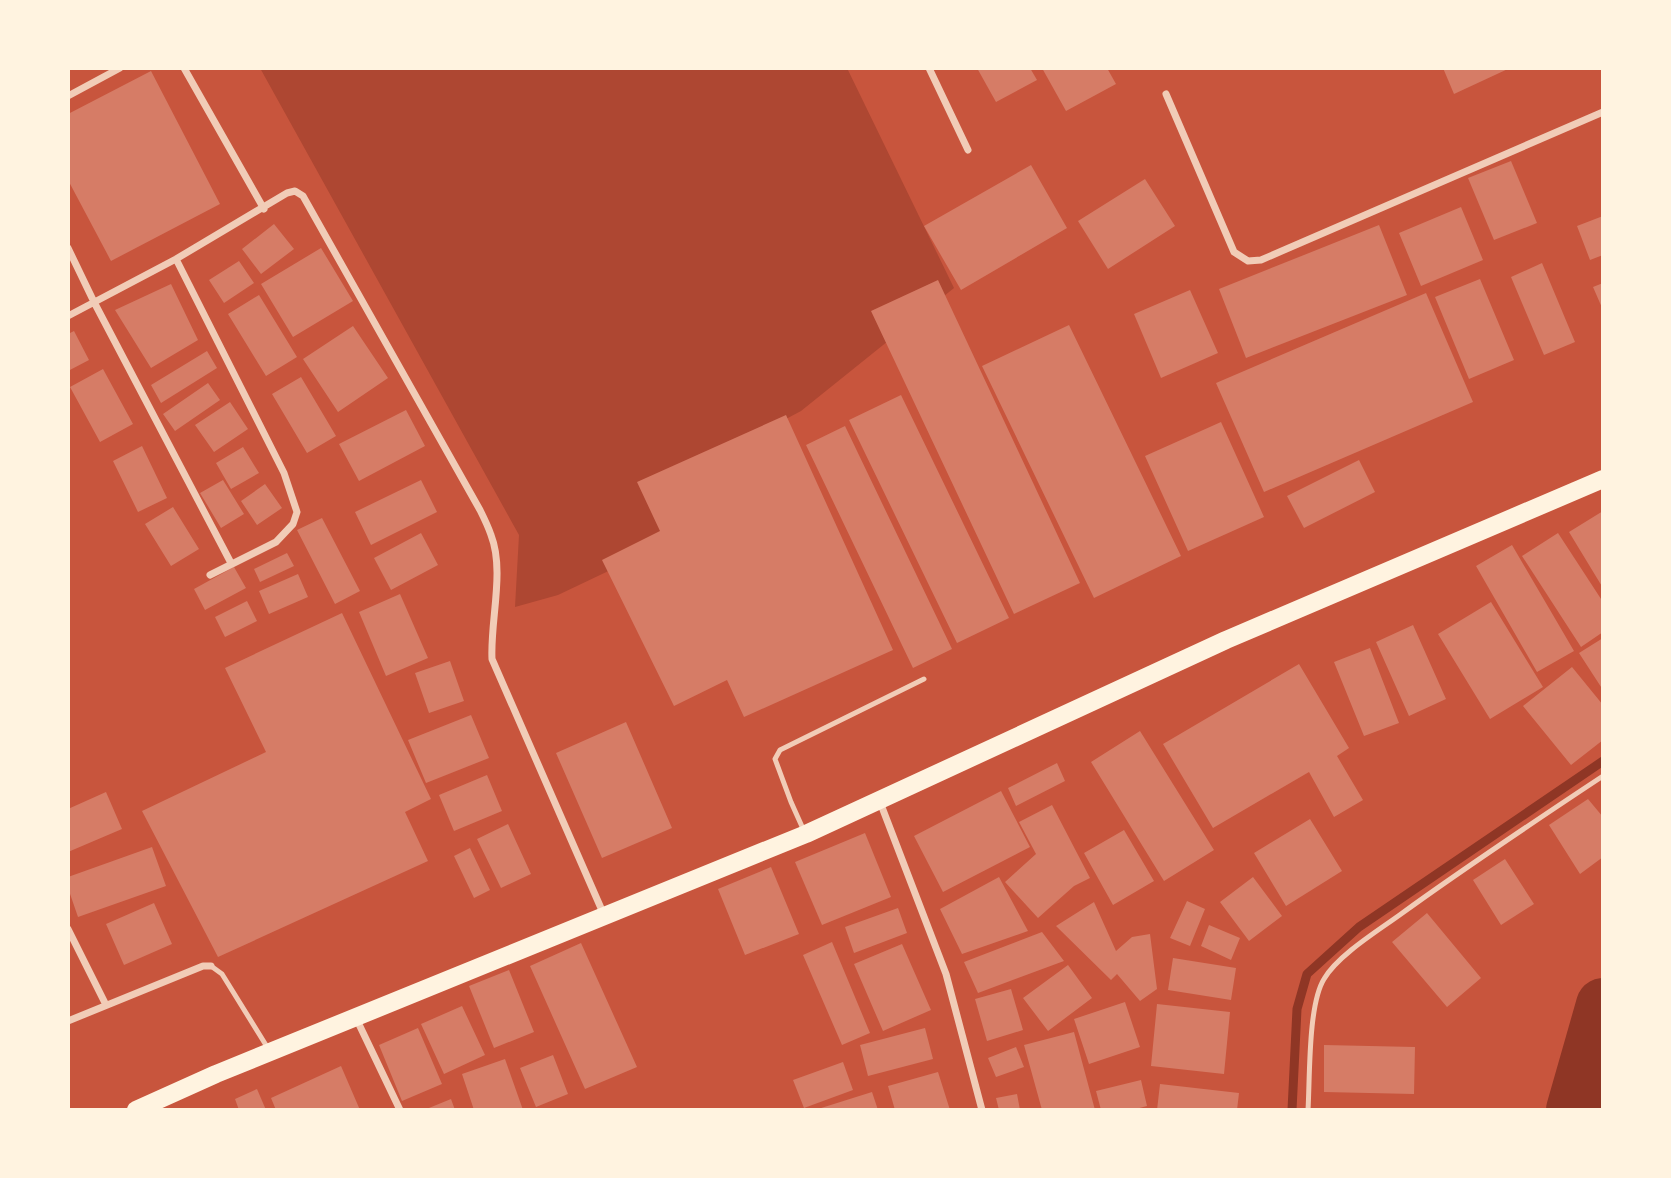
<svg xmlns="http://www.w3.org/2000/svg" width="1671" height="1178" font-family="Karla,sans-serif">
<style>
.green{fill:#ae4732}
.lines{fill:none;stroke-linecap:round;stroke-linejoin:round}
.stream{stroke:#8f3625;stroke-width:9}
.river{stroke:#8f3625;stroke-width:54}
.building{fill:#d67c66}
.service{stroke:#f1ccb7;stroke-width:5}
.minor{stroke:#f1ccb7;stroke-width:7}
.primary{stroke:#fff3e0;stroke-width:18}
</style>
<rect width="100%" height="100%" fill="#c8553d"/>
<path class="green" d="M260,68H847L954,288L801,411L666,483L661,546L558,595L515,607L519,535Z"/>
<g class="lines">
<path class="stream" d="M1292,1110L1297,1009L1307,974L1359,927L1603,761"/>
<path class="river" d="M1573,1110L1603,1005"/>
</g>
<path class="building" d="M977,68H1030L1037,80L996,102Z
M1042,68H1107L1116,84L1066,111Z
M1443,68H1510L1454,94Z
M151,71L220,204L111,261L68,180V114Z
M1511,161L1537,223L1494,240L1468,178Z
M1031,165L1067,228L961,290L924,226Z
M1145,179L1175,226L1108,269L1078,221Z
M1461,207L1483,260L1421,286L1399,233Z
M1603,216V255L1590,260L1577,226Z
M274,224L294,249L261,274L242,249Z
M1379,225L1407,295L1246,358L1219,289Z
M321,248L353,301L293,337L261,284Z
M239,261L254,283L224,303L209,280Z
M1542,263L1575,342L1544,355L1511,277Z
M1480,279L1514,360L1469,379L1435,297Z
M938,280L1080,583L1014,614L871,311Z
M1603,283V310L1593,287Z
M171,284L198,340L151,368L115,310Z
M1190,290L1218,353L1161,378L1134,314Z
M1426,293L1473,402L1264,492L1216,383Z
M259,295L297,357L266,376L228,314Z
M1069,325L1181,556L1094,598L982,366Z
M353,326L388,378L338,412L303,359Z
M74,331L89,360L68,371V334Z
M207,351L217,368L161,403L151,385Z
M103,369L133,424L100,442L70,387Z
M301,377L336,436L307,453L272,394Z
M208,383L220,400L175,431L163,414Z
M901,395L1009,618L957,643L849,420Z
M230,402L248,429L214,452L195,425Z
M406,410L425,446L359,481L339,444Z
M786,415L893,650L744,717L727,680L674,706L602,560L660,531L637,482Z
M1221,422L1264,517L1188,551L1145,456Z
M845,426L952,649L913,668L806,445Z
M142,446L167,498L138,512L113,461Z
M243,447L259,473L231,489L216,463Z
M1359,460L1375,492L1304,528L1287,496Z
M223,480L244,514L221,528L200,493Z
M421,480L437,512L371,545L355,512Z
M265,484L282,508L257,525L241,501Z
M173,507L199,549L171,566L145,524Z
M1603,511V588L1569,532Z
M322,518L360,591L335,604L297,530Z
M421,533L438,565L391,590L374,558Z
M1558,533L1603,602V632L1581,647L1522,556Z
M1512,545L1574,651L1537,672L1476,566Z
M287,553L294,566L260,582L254,569Z
M234,567L246,588L205,610L194,589Z
M298,574L308,597L269,614L259,591Z
M400,594L428,658L386,676L359,612Z
M247,601L257,621L225,637L215,617Z
M1491,602L1543,687L1490,719L1438,634Z
M342,613L431,799L405,812L428,861L218,957L142,811L266,752L225,668Z
M1413,625L1446,699L1409,716L1376,642Z
M1603,638V690L1579,653Z
M1370,648L1399,723L1364,736L1334,662Z
M450,661L464,701L429,713L415,673Z
M1299,664L1349,748L1337,756L1363,800L1334,817L1309,772L1213,828L1163,744Z
M1572,667L1603,705V740L1571,765L1523,706Z
M471,715L489,758L426,783L408,740Z
M626,722L672,828L602,858L556,753Z
M1140,731L1214,850L1164,881L1091,762Z
M1057,763L1065,781L1016,806L1008,788Z
M487,775L502,811L454,831L439,795Z
M1001,791L1030,847L943,892L914,836Z
M106,792L122,829L68,852V809Z
M1588,799L1603,817V857L1580,874L1549,825Z
M1052,805L1090,878L1074,886L1038,918L1005,882L1036,854L1019,822Z
M1310,819L1342,871L1286,906L1254,853Z
M508,824L531,874L501,888L477,839Z
M1124,830L1154,881L1113,905L1084,853Z
M865,833L891,897L822,925L795,862Z
M152,847L166,886L78,917L68,888V877Z
M470,848L490,890L474,898L454,856Z
M1505,859L1534,904L1501,925L1473,880Z
M771,867L799,934L745,955L718,889Z
M999,877L1028,931L962,954L940,909Z
M1253,877L1282,916L1249,941L1220,902Z
M1187,901L1205,909L1190,946L1170,938Z
M1094,902L1116,951L1132,937L1150,934L1157,989L1140,1001L1117,974L1111,980L1056,926Z
M154,903L172,944L124,965L106,924Z
M898,908L907,933L854,953L845,927Z
M1427,913L1481,978L1447,1007L1392,942Z
M1209,925L1240,938L1231,960L1201,946Z
M1042,932L1064,961L978,993L964,962Z
M832,942L870,1033L842,1045L803,955Z
M581,943L637,1067L585,1089L530,966Z
M902,944L931,1010L883,1031L854,964Z
M1173,958L1236,968L1231,1000L1168,990Z
M1068,965L1092,998L1048,1031L1023,998Z
M509,970L534,1032L494,1048L469,986Z
M1011,989L1023,1030L987,1041L975,999Z
M1125,1002L1140,1047L1089,1064L1074,1019Z
M1157,1004L1230,1012L1224,1074L1151,1066Z
M462,1006L485,1055L444,1074L421,1024Z
M418,1028L442,1084L402,1101L379,1045Z
M925,1028L933,1059L868,1076L860,1045Z
M1074,1032L1095,1110H1042L1024,1045Z
M1324,1045L1415,1047L1414,1094L1324,1092Z
M1016,1047L1024,1067L996,1077L988,1058Z
M553,1055L568,1094L536,1107L520,1068Z
M505,1059L523,1110H474L462,1074Z
M843,1062L853,1090L804,1108L793,1080Z
M341,1066L360,1110H276L271,1098Z
M938,1072L950,1110H895L888,1086Z
M1141,1080L1147,1106L1132,1110H1101L1096,1091Z
M1160,1084L1239,1093L1237,1110H1157Z
M257,1089L266,1110H239L235,1099Z
M872,1092L878,1110H818V1109Z
M1017,1094L1020,1110H999L996,1098Z
M451,1099L455,1110H424Z"/>
<g class="lines">
<path class="service" d="M804,831L791,802L775,759L780,750L924,679
M211,966L222,974L269,1050
M1308,1110C1310,1077 1308,1005 1324,979C1338,955 1379,930 1401,914C1467,866 1535,821 1603,776"/>
<path class="minor" d="M184,68L264,209
M929,68L968,150
M1166,94L1234,252L1248,261L1261,260L1603,112
M68,96L120,68
M68,248L94,302L231,563
M176,259L284,473L297,512L293,524L276,542L210,575
M68,316L176,259L287,193L295,191L303,196L480,510C484,518 488,526 491,535C505,571 490,621 492,659L604,915
M880,802L946,974L982,1110
M68,929L106,1005
M356,1018L400,1110
M68,1021L203,966H211"/>
<path class="primary" d="M136,1110L216,1074L806,834L1226,640L1603,479"/>
</g>
<rect width="1671" height="1178" fill="none" stroke="#fff3e0" stroke-width="140"/>
</svg>
